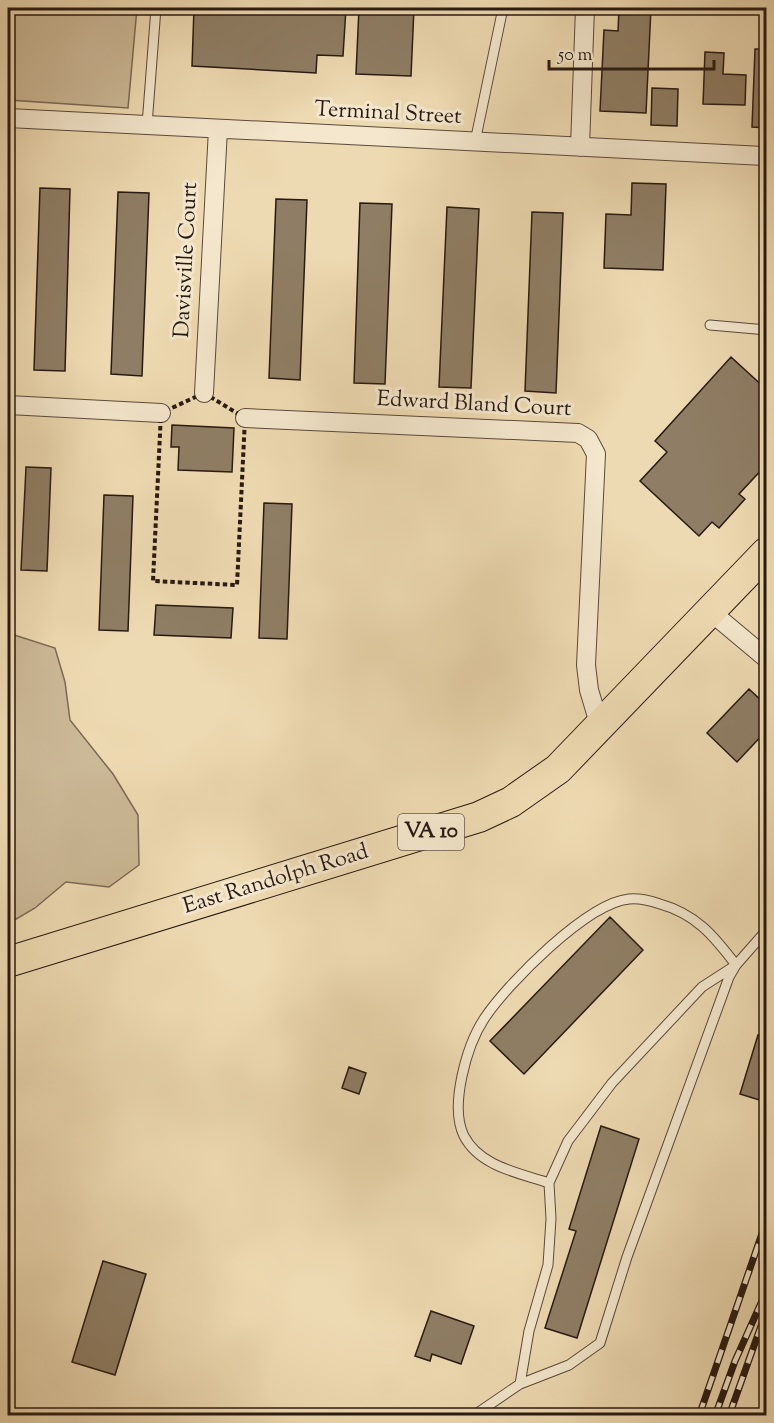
<svg xmlns="http://www.w3.org/2000/svg" width="774" height="1423" font-family="'Sorts Mill Goudy',serif">
<style>
.green{fill:#ccb997;stroke:#7a6a54;stroke-width:1.5}
.building{fill:#8f7e65;stroke:#281a11;stroke-width:1.5}
.lines{fill:none;stroke-linecap:round;stroke-linejoin:round}
.service-casing{stroke:#5a4a39;stroke-width:11}
.minor-casing{stroke:#5a4a39;stroke-width:20}
.trunk-casing{stroke:#281a11;stroke-width:32}
.path{stroke:#281a11;stroke-width:4;stroke-dasharray:4.5 3;stroke-linecap:butt}
.service{stroke:#f4e7cd;stroke-width:9}
.minor{stroke:#f4e7cd;stroke-width:18}
.trunk{stroke:#eedab2;stroke-width:30}
.rail-casing{stroke:#281a11;stroke-width:7}
.rail{stroke:#f4e7cd;stroke-width:4.5;stroke-dasharray:14;stroke-linecap:butt}
.labels{text-anchor:middle;dominant-baseline:central;stroke-width:6;stroke-linejoin:round;paint-order:stroke}
.shield{fill:#f4e7cd;stroke:#655849;stroke-width:1.5}
.shield-label{font-size:21px;font-weight:bold;fill:#281a11}
.street-label{font-size:22px;fill:#281a11;stroke:#f4e7cd}
</style>
<rect width="100%" height="100%" fill="#eedab2"/>
<filter id="stains"><feTurbulence type="fractalNoise" baseFrequency=".00333" numOctaves="4"/><feColorMatrix values="0 0 0 0 .2 0 0 0 0 .09 0 0 0 0 .02 0 0 0 .5 -.17"/></filter>
<radialGradient id="worn" r=".72"><stop offset=".6" stop-color="#630" stop-opacity="0"/><stop offset="1" stop-color="#630" stop-opacity=".3"/></radialGradient>
<path class="green" d="M8,8H137L128,108L8,100Z
M8,633L55,648L65,682L70,720L113,774L138,815L139,865L109,887L66,882L35,908L8,924Z"/>
<path class="building" d="M194,8H346L343,56L317,55L316,73L192,66Z
M359,8H414L411,76L356,74Z
M619,8H651L646,113L600,111L604,30L618,31Z
M755,49H766V128L752,127Z
M705,52L724,53L723,74L746,75L745,105L703,104Z
M652,88L678,89L677,126L651,125Z
M632,183L666,184L663,270L604,268L606,214L631,215Z
M40,188L70,189L65,371L34,370Z
M118,192L149,193L142,376L111,374Z
M276,199L307,200L300,380L269,378Z
M360,203L392,204L385,384L354,383Z
M447,207L479,209L471,388L439,387Z
M532,212L563,213L556,393L525,391Z
M731,357L766,389V465L739,494L745,499L719,528L712,522L699,536L640,481L667,452L655,441Z
M172,425L234,428L232,472L178,470L179,447H171Z
M26,467L51,468L47,571L21,570Z
M104,495L133,496L128,631L99,630Z
M264,503L292,504L287,639L259,638Z
M156,605L233,608L231,638L154,635Z
M749,689L766,705V731L737,762L707,733Z
M610,917L643,950L524,1074L490,1041Z
M758,1035L766,1037V1102L740,1094Z
M349,1067L366,1073L359,1094L342,1088Z
M601,1126L639,1139L577,1338L545,1328L576,1231L569,1229Z
M103,1261L146,1274L115,1375L72,1362Z
M431,1311L474,1326L461,1364L432,1354L430,1361L415,1356Z"/>
<g class="lines">
<defs>
<path id="service" d="M147,125L156,8
M475,142L503,8
M710,325L766,330
M520,1384L529,1331L548,1265L551,1219L549,1183C520,1173 480,1167 464,1136C449,1106 467,1045 484,1019C507,984 587,903 629,899C639,898 651,901 660,904C696,914 714,936 736,965L702,987L612,1083L568,1141L549,1183
M473,1416L520,1384L569,1365L600,1343L627,1257L729,977L736,965L766,931"/>
<path id="minor" d="M8,118L766,156
M580,147L585,8
M204,393L218,129
M8,405L161,413
M245,418L578,433L588,439L596,454L586,665L589,690L600,727
M711,612L766,658"/>
<path id="trunk" d="M8,962L479,817L511,802L558,769L766,553"/>
</defs>
<use href="#service" class="service-casing"/>
<use href="#minor" class="minor-casing"/>
<use href="#trunk" class="trunk-casing"/>
<path class="path" d="M204,393L245,418L237,585L153,581L161,413Z"/>
<use href="#service" class="service"/>
<use href="#minor" class="minor"/>
<use href="#trunk" class="trunk"/>
<defs>
<path id="rail" d="M699,1416L766,1222
M715,1416L735,1361L766,1292
M729,1416L766,1312"/>
</defs>
<use href="#rail" class="rail-casing"/>
<use href="#rail" class="rail"/>
</g>
<g class="labels">
<rect class="shield" x="398" y="814" width="66" height="36" rx="4.5"/>
<g class="shield-label">
<text x="431" y="832">VA 10</text>
</g>
<g class="street-label">
<text transform="translate(388 114) rotate(3)">Terminal Street</text>
<text transform="translate(187 260) rotate(-87)">Davisville Court</text>
<text transform="translate(474 405) rotate(3)">Edward Bland Court</text>
<text transform="translate(276 880) rotate(-17)">East Randolph Road</text>
</g>
</g>
<rect width="774" height="1423" fill="none" stroke="#eedab2" stroke-width="30"/>
<rect x="9" y="9" width="756" height="1405" fill="none" stroke="#281a11" stroke-width="3"/>
<rect x="15" y="15" width="744" height="1393" fill="none" stroke="#281a11" stroke-width="1.5"/>
<path d="M549 60v9h165v-9" fill="none" stroke="#281a11" stroke-width="3"/>
<text x="558" y="60" font-size="18" fill="#281a11" stroke="#f4e7cd" stroke-width="4.5" paint-order="stroke">50 m</text>
<rect width="100%" height="100%" filter="url(#stains)"/>
<rect width="100%" height="100%" fill="url(#worn)"/>
</svg>
